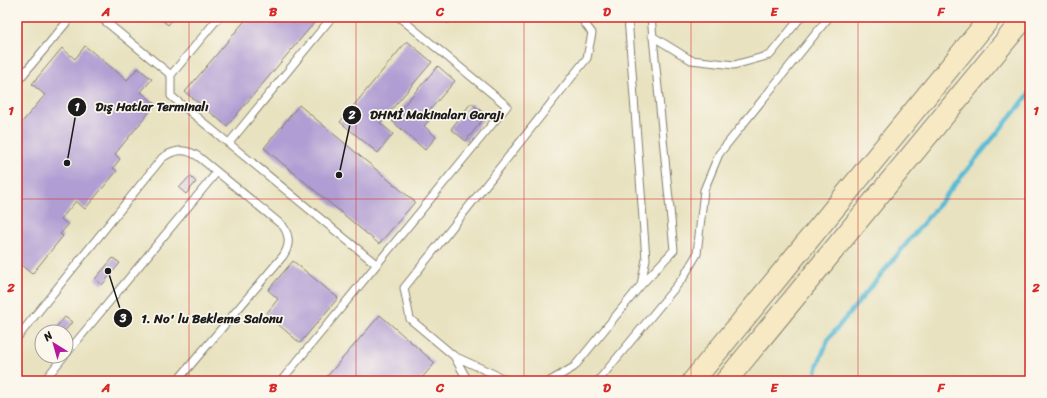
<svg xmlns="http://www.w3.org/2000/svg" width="1047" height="398" font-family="Sriracha,sans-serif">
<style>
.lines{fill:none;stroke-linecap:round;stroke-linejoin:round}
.stream{stroke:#56bad4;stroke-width:4.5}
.building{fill:#b09dd3}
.lane-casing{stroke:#827f6e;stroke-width:9}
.secondary-casing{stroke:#827f6e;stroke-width:23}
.lane{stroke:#fff;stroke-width:7}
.secondary{stroke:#f7e9c3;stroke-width:21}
.grid{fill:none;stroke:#d62828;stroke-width:1;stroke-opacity:0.55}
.leader{fill:none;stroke:#1c1c1c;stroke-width:1.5}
.callout-dot{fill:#1c1c1c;stroke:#fbf7ec;stroke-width:1.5}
.mark-label{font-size:12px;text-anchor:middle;font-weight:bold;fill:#fff}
.callout-label{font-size:13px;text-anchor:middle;font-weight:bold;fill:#1c1c1c;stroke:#fbf7ec;stroke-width:3.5;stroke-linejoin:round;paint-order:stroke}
.neatline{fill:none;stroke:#d62828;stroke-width:1.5}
.grid-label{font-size:13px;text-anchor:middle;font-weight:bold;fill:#d62828}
</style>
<rect width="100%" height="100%" fill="#fbf7ec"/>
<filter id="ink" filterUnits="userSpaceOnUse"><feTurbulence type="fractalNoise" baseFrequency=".025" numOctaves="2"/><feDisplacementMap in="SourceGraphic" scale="8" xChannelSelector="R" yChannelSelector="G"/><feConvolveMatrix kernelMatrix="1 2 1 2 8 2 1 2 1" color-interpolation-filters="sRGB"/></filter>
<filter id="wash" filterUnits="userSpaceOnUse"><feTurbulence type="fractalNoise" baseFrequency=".012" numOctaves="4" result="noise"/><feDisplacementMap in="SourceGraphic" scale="16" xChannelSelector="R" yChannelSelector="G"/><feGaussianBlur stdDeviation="0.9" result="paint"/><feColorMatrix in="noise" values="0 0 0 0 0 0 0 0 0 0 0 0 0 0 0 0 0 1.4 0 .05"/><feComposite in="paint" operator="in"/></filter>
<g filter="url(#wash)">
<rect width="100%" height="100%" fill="#e8e2c0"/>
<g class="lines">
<path class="stream" d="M814,381L818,364L829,338L1030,93"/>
</g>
<g id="blocks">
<path class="building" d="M158,17H175L168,25Z
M248,17H319L227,126L185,92Z
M407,41L432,62L380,123L393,134L378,153L340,122Z
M85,46L127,80L138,68L152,79L141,92L156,104L115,154L120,159L113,168L117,171L85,209L76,201L61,219L68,225L60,234L63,236L32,274L21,265L17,270V128L45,95L32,84L62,48L75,59Z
M438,66L455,81L428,112L433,116L424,126L436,137L425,150L391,120Z
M471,103L486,115L466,141L451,129Z
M299,105L415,202L379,244L264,148Z
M190,176L196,182L186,194L179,188Z
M113,258L120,263L102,285L95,279Z
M293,261L338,298L300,343L266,314L278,299L268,290Z
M380,315L435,363L419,381H323Z
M65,317L72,322L64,332H52Z"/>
</g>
</g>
<g filter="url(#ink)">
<use href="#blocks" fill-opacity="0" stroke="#827f6e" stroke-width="1"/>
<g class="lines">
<defs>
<path id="lane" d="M100,17L171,75L219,17
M628,17L646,259L641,285
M448,19L450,17
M652,36L691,60L734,65L770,55L801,17
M171,75V96L376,264
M17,82L71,17
M229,143L332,17
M17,338L162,158C175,149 186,148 199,157L283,226C290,236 290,246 283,256L177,381
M66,354L217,172
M454,356L468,381
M44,381L64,356
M281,381L507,106L399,17
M509,381L454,356L410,319L404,288L587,58L592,33L580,17
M550,381L574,367L641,285L674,250L651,17
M598,381L683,278L697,254L704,190L719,154L829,17"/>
<path id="secondary" d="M693,381L991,17
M726,381L1025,17"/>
</defs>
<use href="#lane" class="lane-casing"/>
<use href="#secondary" class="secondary-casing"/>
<use href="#lane" class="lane"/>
<use href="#secondary" class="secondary"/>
</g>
</g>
<path class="grid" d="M189,17V381M356,17V381M524,17V381M691,17V381M858,17V381M17,199H1030"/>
<path class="leader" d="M67 163L77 107M339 175L352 115M108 271L123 318"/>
<g class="callout-dot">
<circle cx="67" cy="163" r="4"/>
<circle cx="339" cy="175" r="4"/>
<circle cx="108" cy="271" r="4"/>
<circle cx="77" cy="107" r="10"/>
<circle cx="352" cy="115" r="10"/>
<circle cx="123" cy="318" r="10"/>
</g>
<g class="mark-label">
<text x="77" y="111">1</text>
<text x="352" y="119">2</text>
<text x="123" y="322">3</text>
</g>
<g class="callout-label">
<text x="152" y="111">Dış Hatlar Terminalı</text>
<text x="437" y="119">DHMİ Makinaları Garajı</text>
<text x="212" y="323">1. No' lu Bekleme Salonu</text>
</g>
<rect width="1047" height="398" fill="none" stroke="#fbf7ec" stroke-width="44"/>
<g transform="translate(54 344) rotate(323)"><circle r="19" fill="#fbf7ec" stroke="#a29f99"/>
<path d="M0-3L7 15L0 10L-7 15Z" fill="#b5179e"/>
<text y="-6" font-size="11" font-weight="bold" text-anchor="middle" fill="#1c1c1c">N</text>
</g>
<rect x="22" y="22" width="1003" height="354" class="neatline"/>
<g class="grid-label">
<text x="106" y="16">A</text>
<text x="273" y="16">B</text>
<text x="440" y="16">C</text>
<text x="607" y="16">D</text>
<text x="774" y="16">E</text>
<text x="941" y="16">F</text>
<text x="11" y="115">1</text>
<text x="1036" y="115">1</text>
<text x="11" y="292">2</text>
<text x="1036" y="292">2</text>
<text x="106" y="392">A</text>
<text x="273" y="392">B</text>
<text x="440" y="392">C</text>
<text x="607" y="392">D</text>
<text x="774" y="392">E</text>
<text x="941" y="392">F</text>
</g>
</svg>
